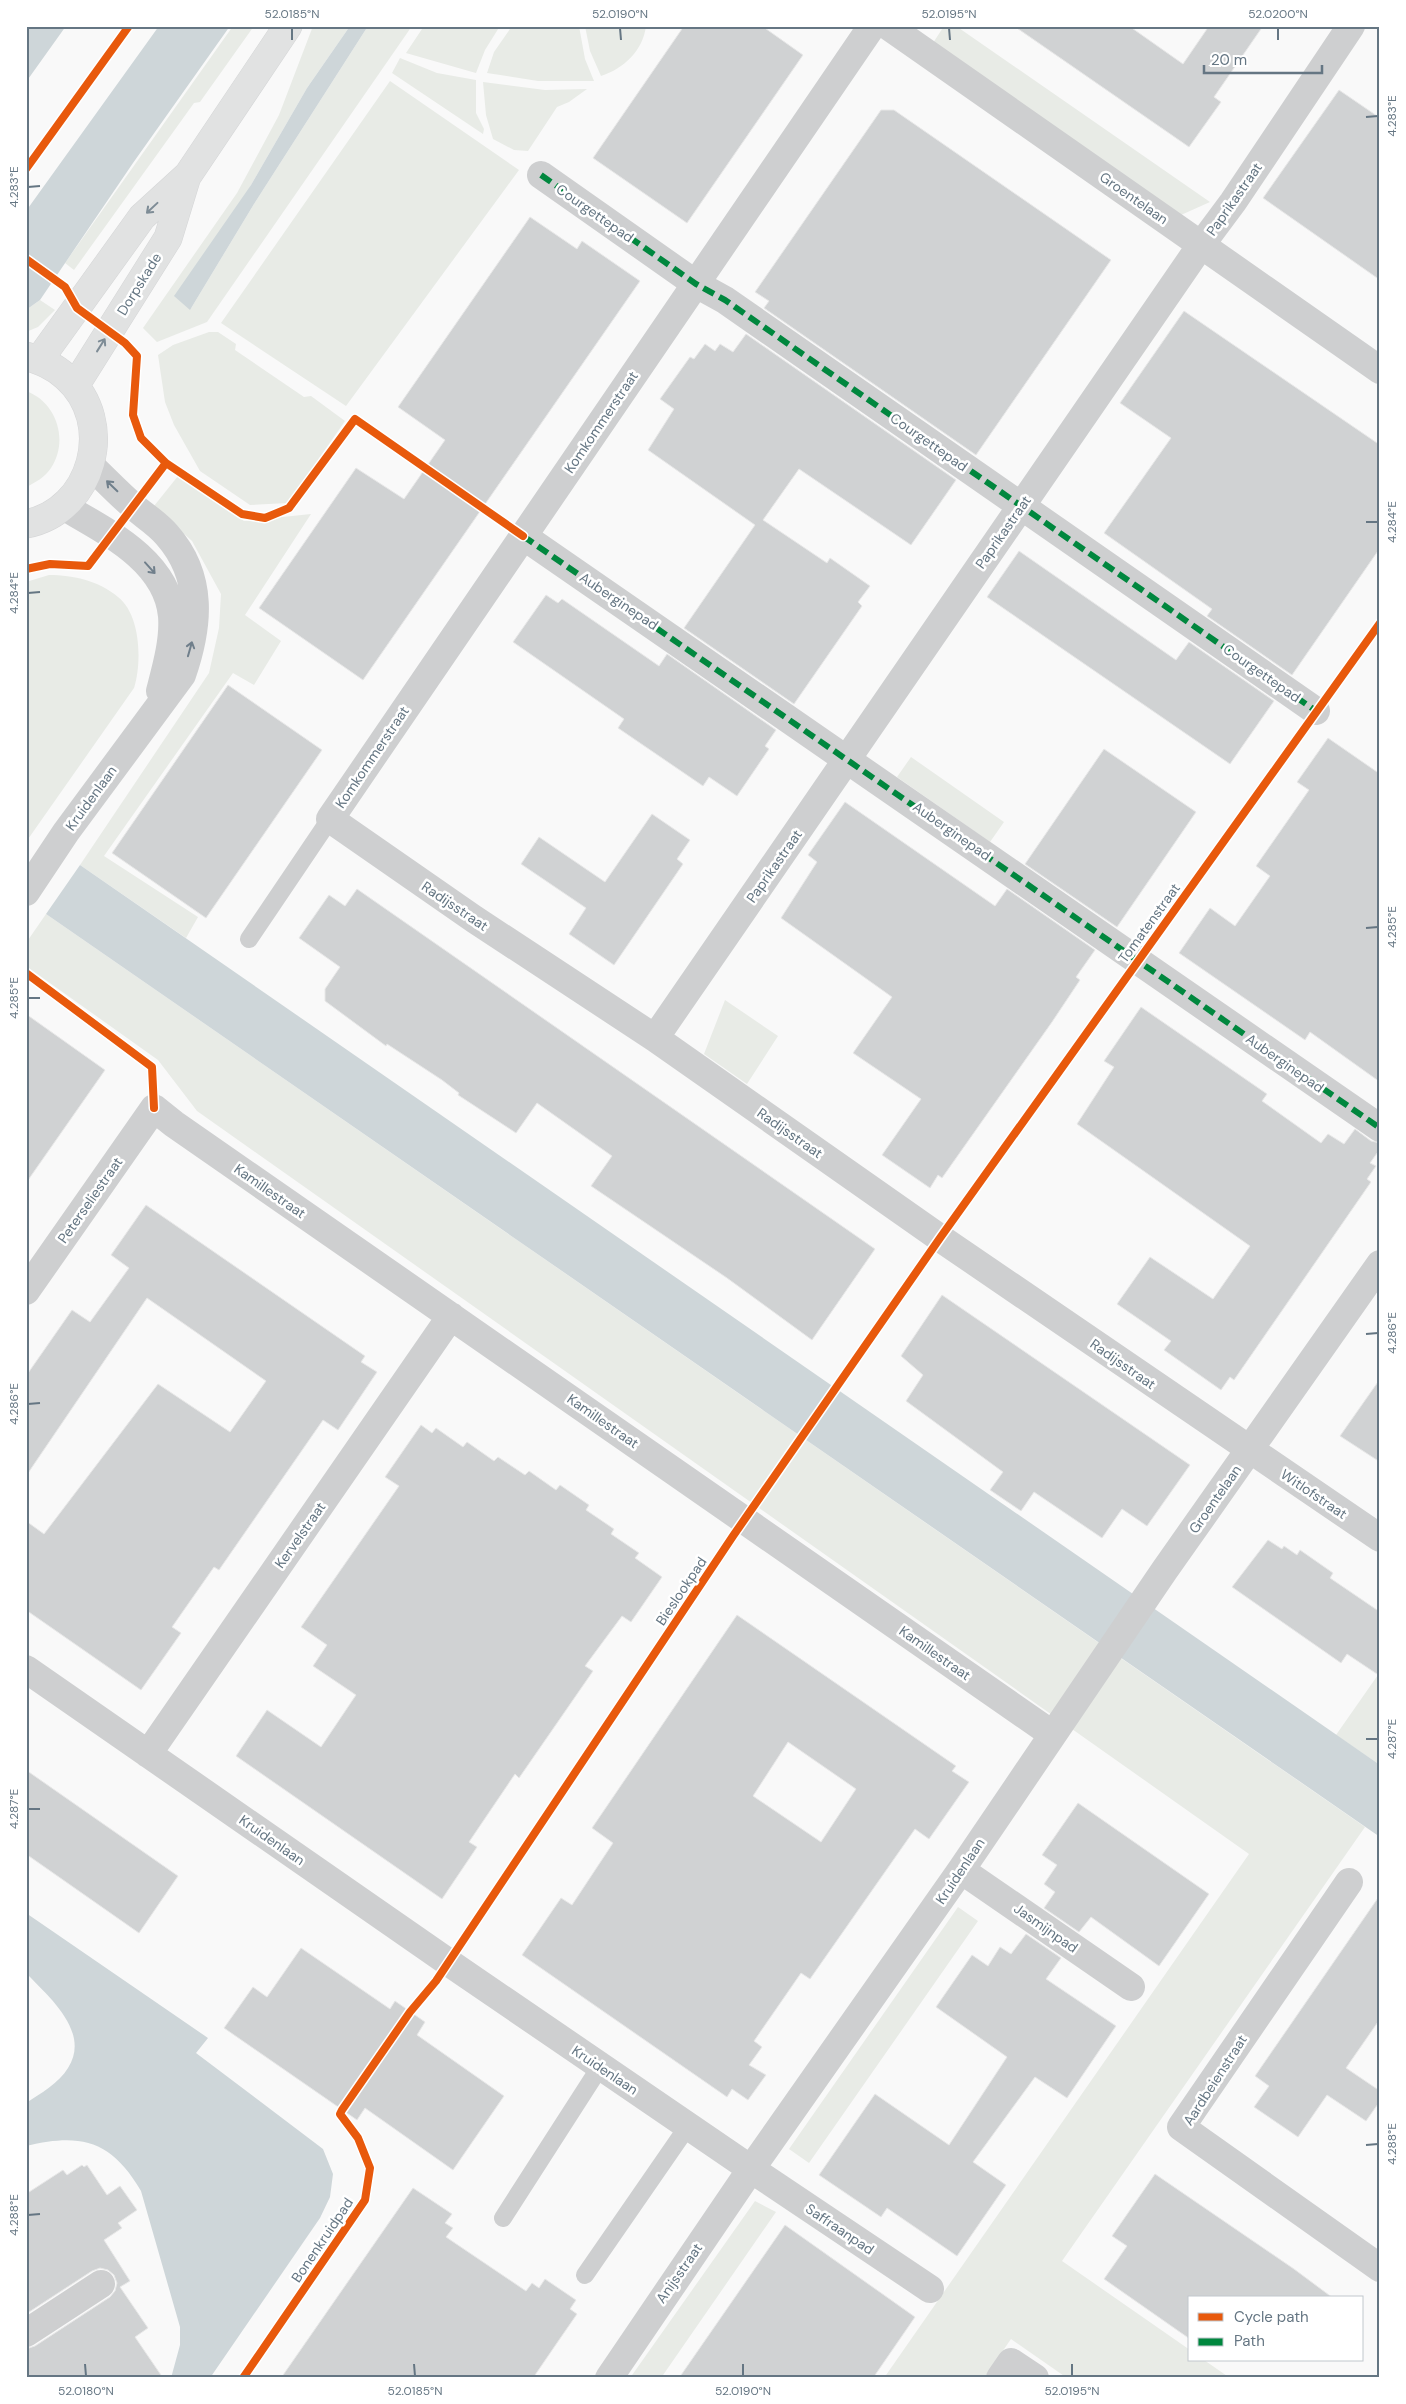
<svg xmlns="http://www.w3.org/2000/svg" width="1406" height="2404" font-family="'DM Sans',sans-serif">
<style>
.green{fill:#e8ebe6}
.water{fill:#ced6d9}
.building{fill:#d0d2d3;stroke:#e8e8e8;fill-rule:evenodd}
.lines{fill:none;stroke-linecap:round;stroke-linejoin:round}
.secondary-casing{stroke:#d5d6d7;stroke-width:29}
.service{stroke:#cecfd0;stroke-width:18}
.pedestrian{stroke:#cecfd0;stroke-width:28}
.minor{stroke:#cecfd0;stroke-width:28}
.secondary{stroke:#e1e2e2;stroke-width:28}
.quiet{stroke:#00873e;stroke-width:6;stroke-dasharray:12 6;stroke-linecap:butt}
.cycleway-casing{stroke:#fff;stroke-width:11}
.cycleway{stroke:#e8590c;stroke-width:8}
.oneway{stroke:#7e8c96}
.oneway2{stroke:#707f8b}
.ticks{fill:none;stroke:#657683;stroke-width:2}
.labels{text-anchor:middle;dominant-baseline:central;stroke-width:5;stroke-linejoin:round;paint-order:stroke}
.street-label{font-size:14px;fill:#657683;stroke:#fff}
.neatline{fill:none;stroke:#657683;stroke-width:2}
.ticks-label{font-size:12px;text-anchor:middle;fill:#657683}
</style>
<rect width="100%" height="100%" fill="#f9f9f9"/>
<path class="green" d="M233,26H254L200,102L194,103L74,270L65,263Z
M313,26H350L307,88L251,185L190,310L254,204L368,26H412L207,322L157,342L143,328L237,193L279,115Z
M424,26H500L485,50L476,73L406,53Z
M512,26H579L585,59L594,81H538L487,73L494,52Z
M585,26H646C643,51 623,69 601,76L590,51Z
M944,26H956L1210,202L1181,215L933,43Z
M400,58L437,73L476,80V113L484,129L483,134L392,73Z
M390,81L519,170L346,406L221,323Z
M483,82L545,90L587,89L569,102L557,107L528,151L514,150L493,139L486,115Z
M40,300L55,310L38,327L26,332V310Z
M209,332H218L236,344L235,350L304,397L311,396L345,421L288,503L250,505L200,471L174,425L165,402L158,355L173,345Z
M26,391C57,402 69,441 51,468C45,477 35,483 26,487Z
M178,476L244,521L311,514L245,615L281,641L254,685L233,673L104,856L198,917L186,938L80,865L209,673L219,628L221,594L192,541L154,506Z
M49,575C74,575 99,581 118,597C141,615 142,663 134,688L26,842V582Z
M911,757L1004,822L990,842L897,777Z
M46,914L1365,1827L1062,2261L1190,2350V2360H1204L1230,2378H1067L1011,2339L984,2378H884L1249,1854L197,1111L158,1060L26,966V943Z
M725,1000L778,1036L747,1084L704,1054Z
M1380,1672V1765L1336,1735Z
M958,1907L978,1921L809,2163L789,2149Z
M755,2201L776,2212L661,2378H630Z"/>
<path class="water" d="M26,26H66L26,82Z
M159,26H230L133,163L40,300L26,310V211Z
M350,26H368L254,204L190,310L174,296L251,185L307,88Z
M80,865L1380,1765V1837L46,914Z
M26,1913L208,2038L196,2053L323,2149L333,2174L330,2197L320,2218L210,2378H171L180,2345V2327L141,2191C111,2140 81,2133 26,2146V2103C40,2094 59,2083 68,2068C91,2032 49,1997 26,1973Z"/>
<path class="building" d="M684,26H762L803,55L687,223L593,158Z
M1014,26H1129L1183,64L1209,26H1263L1214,97L1221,102L1189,147Z
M1339,90L1380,118V280L1263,198Z
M881,110H894L1111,260L976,455L764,308L769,301L755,292Z
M530,217L577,249L582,241L640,281L363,680L259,608L356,468L404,499L445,440L398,407Z
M1184,311L1380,445V548L1292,675L1207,616L1212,609L1104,533L1171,438L1120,403Z
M746,334L956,480L911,545L799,469L763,520L827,563L830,558L870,586L858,602L862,606L794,704L684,628L755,525L648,450L674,409L660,399L690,357L694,359L705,344L715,351L720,344L733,352Z
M1019,551L1176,660L1189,642L1274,701L1230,764L987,597Z
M546,595L558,603L562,599L659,666L667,654L776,730L765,746L769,749L737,796L709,777L703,786L618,728L624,719L513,642Z
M228,685L322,750L206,918L112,853Z
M1328,738L1380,774V1082L1310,1032L1305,1040L1179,953L1210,908L1235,926L1270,876L1256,866L1309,790L1297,782Z
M1104,749L1196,812L1117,927L1025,864Z
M845,802L995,906L1007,889L1095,950L1076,977L1080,980L1052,1022L942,1178L938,1175L930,1188L882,1155L921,1099L853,1053L892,997L781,918L817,862L808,855Z
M652,814L690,840L677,859L683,864L614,965L569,934L586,908L521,864L539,837L605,882Z
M357,889L875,1249L812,1340L727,1278L591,1186L612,1156L537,1103L516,1133L458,1095L459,1093L442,1080L387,1044L386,1046L325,1001V989L340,967L299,938L329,895L345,906Z
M1141,1007L1267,1094L1262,1101L1321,1143L1328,1134L1344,1144L1355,1129L1371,1141L1380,1143V1149L1370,1163L1376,1166L1367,1179L1371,1182L1234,1380L1230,1377L1221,1390L1164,1350L1171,1341L1117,1304L1150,1257L1213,1299L1250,1246L1077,1124L1114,1067L1104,1061Z
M26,1014L105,1070L26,1183Z
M146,1205L365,1356L361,1362L377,1372L338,1430L323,1420L219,1570L214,1567L172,1627L181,1633L141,1690L26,1610V1521L44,1534L158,1384L230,1432L266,1381L147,1298L26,1476V1376L72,1310L90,1322L129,1268L111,1255Z
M942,1295L1190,1465L1147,1526L1122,1509L1102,1538L1034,1492L1021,1511L990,1490L1003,1472L906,1401L923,1375L901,1356Z
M1380,1379V1462L1340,1436Z
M421,1425L432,1433L436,1428L463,1447L467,1442L494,1461L498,1457L525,1475L529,1471L556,1490L560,1485L589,1505L586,1510L614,1529L611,1534L639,1553L635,1558L662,1577L631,1622L622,1616L585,1666L593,1671L519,1778L515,1774L469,1842L477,1847L442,1899L236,1756L267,1710L321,1747L356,1695L313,1666L327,1645L301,1627L399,1486L385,1477Z
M1268,1540L1282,1549L1284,1546L1297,1555L1300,1550L1333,1573L1330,1578L1380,1612V1676L1347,1654L1341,1663L1232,1587Z
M737,1615L956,1766L952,1771L969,1782L929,1839L915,1829L810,1979L801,1973L754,2041L762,2047L749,2065L766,2075L748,2100L732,2089L727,2097L522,1955L561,1898L572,1905L613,1843L592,1828ZM788,1742L856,1789L821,1842L753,1796Z
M26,1770L178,1876L139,1933L26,1854Z
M1078,1803L1209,1894L1159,1966L1091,1917L1079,1932L1044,1908L1055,1892L1044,1884L1057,1865L1042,1855Z
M1380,1895V2019L1346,2068L1380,2091V2101L1366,2121L1327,2095L1298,2137L1254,2107L1269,2086L1255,2076Z
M1026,1934L1061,1958L1046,1979L1116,2026L1067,2098L1035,2077L973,2162L1006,2185L957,2256L887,2208L881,2217L819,2175L875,2094L949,2145L1007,2057L936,2007L972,1955L988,1966L1000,1947L1011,1954Z
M301,1948L390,2009L395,2001L425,2022L417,2035L504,2096L453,2170L365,2108L357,2120L224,2028L253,1987L267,1997Z
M82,2165L84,2167L87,2165L107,2195L120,2186L137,2210L118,2223L122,2228L104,2240L130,2281L120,2287L148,2328L135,2337L163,2378H26V2349L35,2346L110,2297L115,2291L117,2283L114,2275L108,2270L100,2268L92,2271L26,2314V2194L63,2170L67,2175Z
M1155,2174L1294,2269L1333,2298H1190V2339L1177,2330L1104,2279L1127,2246L1112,2236Z
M413,2188L452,2214L445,2223L453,2228L446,2237L526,2291L532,2283L539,2288L545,2279L576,2300L570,2309L577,2314L559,2340L533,2378H281Z
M785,2225L915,2317L873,2378H679Z"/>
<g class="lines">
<defs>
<path id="secondary" d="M26,356C41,361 54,366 66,377C117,422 93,511 26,524
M39,360L142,217L188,175L288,26
M75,386L168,238L187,176"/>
</defs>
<use href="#secondary" class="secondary-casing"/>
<path class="service" d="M249,939L330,819
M503,2218L600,2067
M585,2275L688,2126"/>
<path class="pedestrian" d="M541,175L696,284L725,300L1316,711
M523,536L1380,1128"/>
<path class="minor" d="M872,26L330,819L474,919L655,1038L940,1238L1380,1538
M888,26L1380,370
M63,506C105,531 167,560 172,616C174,640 166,668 160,691
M26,892L66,832L182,675C199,626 204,577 167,535C157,523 143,515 132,505C117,492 104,478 90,465
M655,1038L1201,245L1233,202L1351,26
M26,1291L154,1108L174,1124L1052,1734
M26,1669L448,1962L751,2169L961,1870L1164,1571L1380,1264
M148,1754L451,1316
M961,1870L1131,1987
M1349,1882L1181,2127L1380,2268
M26,2333L101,2284
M609,2378L751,2169L930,2289
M1000,2378L1011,2362L1035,2378"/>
<use href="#secondary" class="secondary"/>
<path class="quiet" d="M541,175L696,284L725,300L1316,711
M523,536L1380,1128"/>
<defs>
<path id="cycleway" d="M26,169L129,26
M26,259L65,287L77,308L125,343L137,356L133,415L141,438L166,463L88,566L50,564L26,569
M166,463L242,514L265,518L289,508L355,419L523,536
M26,973L152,1067L154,1108
M243,2378L365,2200L370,2168L358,2138L340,2114L342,2110L410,2012L436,1981L733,1536L940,1238L1380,623"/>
</defs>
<use href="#cycleway" class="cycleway-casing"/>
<use href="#cycleway" class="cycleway"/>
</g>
<defs><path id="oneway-shaft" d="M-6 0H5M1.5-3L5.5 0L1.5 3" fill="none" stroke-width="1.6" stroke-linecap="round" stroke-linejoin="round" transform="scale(1.25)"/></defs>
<g class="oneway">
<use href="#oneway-shaft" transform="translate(152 208) rotate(137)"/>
<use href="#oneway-shaft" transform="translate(101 345) rotate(-58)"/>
</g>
<g class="oneway2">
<use href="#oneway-shaft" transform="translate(112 486) rotate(-136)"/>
<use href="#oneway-shaft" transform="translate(150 568) rotate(48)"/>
<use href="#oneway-shaft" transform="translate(190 649) rotate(-74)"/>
</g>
<path class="ticks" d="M292,28V40M620,28L621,40M949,28L950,40M1278,28V40M1366,117L1378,116M28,187L40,186M1366,522H1378M28,593L40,592M1366,928L1378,927M28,998H40M1366,1334L1378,1333M28,1404L40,1403M1366,1739H1378M28,1809H40M1366,2145L1378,2144M28,2215L40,2214M85,2364L86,2376M414,2364L415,2376M743,2364V2376M1072,2364V2376"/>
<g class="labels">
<g class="street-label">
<text transform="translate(1134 198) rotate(35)">Groentelaan</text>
<text transform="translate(1234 199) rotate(-55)">Paprikastraat</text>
<text transform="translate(595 213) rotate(35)">Courgettepad</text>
<text transform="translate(139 284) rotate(-58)">Dorpskade</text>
<text transform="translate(601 422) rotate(-56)">Komkommerstraat</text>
<text transform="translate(929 442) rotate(35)">Courgettepad</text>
<text transform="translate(1003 532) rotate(-55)">Paprikastraat</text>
<text transform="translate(619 601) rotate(34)">Auberginepad</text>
<text transform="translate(1262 673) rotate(35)">Courgettepad</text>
<text transform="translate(372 757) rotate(-56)">Komkommerstraat</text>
<text transform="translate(91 798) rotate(-54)">Kruidenlaan</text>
<text transform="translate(952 831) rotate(35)">Auberginepad</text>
<text transform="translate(774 866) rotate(-55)">Paprikastraat</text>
<text transform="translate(455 906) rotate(34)">Radijsstraat</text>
<text transform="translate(1149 923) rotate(-54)">Tomatenstraat</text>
<text transform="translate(1285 1063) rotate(35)">Auberginepad</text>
<text transform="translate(790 1133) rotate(35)">Radijsstraat</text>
<text transform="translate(270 1191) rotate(35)">Kamillestraat</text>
<text transform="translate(90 1200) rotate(-55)">Peterseliestraat</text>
<text transform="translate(1123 1364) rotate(35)">Radijsstraat</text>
<text transform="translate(603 1421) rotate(35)">Kamillestraat</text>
<text transform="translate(1314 1494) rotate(34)">Witlofstraat</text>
<text transform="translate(1215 1499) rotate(-55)">Groentelaan</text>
<text transform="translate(300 1535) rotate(-55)">Kervelstraat</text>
<text transform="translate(681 1591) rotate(-56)">Bieslookpad</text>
<text transform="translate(935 1653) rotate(35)">Kamillestraat</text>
<text transform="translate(272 1840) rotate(35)">Kruidenlaan</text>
<text transform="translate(960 1871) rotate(-56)">Kruidenlaan</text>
<text transform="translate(1046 1928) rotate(35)">Jasmijnpad</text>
<text transform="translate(605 2070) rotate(34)">Kruidenlaan</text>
<text transform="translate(1215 2080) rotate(-57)">Aardbeienstraat</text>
<text transform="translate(840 2229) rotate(34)">Saffraanpad</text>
<text transform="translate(322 2240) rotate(-56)">Bonenkruidpad</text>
<text transform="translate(679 2273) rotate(-55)">Anijsstraat</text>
</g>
</g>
<rect width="1406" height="2404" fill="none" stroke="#ffffff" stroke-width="55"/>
<rect x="1188" y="2296" width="175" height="65" fill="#ffffff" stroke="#c1c8cd"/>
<rect x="1198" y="2313" width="25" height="8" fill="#e8590c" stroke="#c1c8cd"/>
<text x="1234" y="2322" font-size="15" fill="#657683">Cycle path</text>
<rect x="1198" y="2338" width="25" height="8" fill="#00873e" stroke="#c1c8cd"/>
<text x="1234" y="2346" font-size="15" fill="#657683">Path</text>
<path d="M1204 65v8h118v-8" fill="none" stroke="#657683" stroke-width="2.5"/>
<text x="1211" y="65" font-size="15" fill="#657683" stroke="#ffffff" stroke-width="4" paint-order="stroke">20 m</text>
<rect x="28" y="28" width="1350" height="2348" class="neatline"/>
<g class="ticks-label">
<text x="292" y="18">52.0185°N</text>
<text x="620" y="18">52.0190°N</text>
<text x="949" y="18">52.0195°N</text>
<text x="1278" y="18">52.0200°N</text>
<text transform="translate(1392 116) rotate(-90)" y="4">4.283°E</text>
<text transform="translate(14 187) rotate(-90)" y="4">4.283°E</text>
<text transform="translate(1392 522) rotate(-90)" y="4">4.284°E</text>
<text transform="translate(14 593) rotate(-90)" y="4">4.284°E</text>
<text transform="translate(1392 927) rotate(-90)" y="4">4.285°E</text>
<text transform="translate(14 998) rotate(-90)" y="4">4.285°E</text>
<text transform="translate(1392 1333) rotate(-90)" y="4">4.286°E</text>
<text transform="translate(14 1404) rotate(-90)" y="4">4.286°E</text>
<text transform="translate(1392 1739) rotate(-90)" y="4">4.287°E</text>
<text transform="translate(14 1809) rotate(-90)" y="4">4.287°E</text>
<text transform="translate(1392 2144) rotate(-90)" y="4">4.288°E</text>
<text transform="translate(14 2215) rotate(-90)" y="4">4.288°E</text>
<text x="86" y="2395">52.0180°N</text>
<text x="415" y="2395">52.0185°N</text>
<text x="743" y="2395">52.0190°N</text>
<text x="1072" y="2395">52.0195°N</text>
</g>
</svg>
